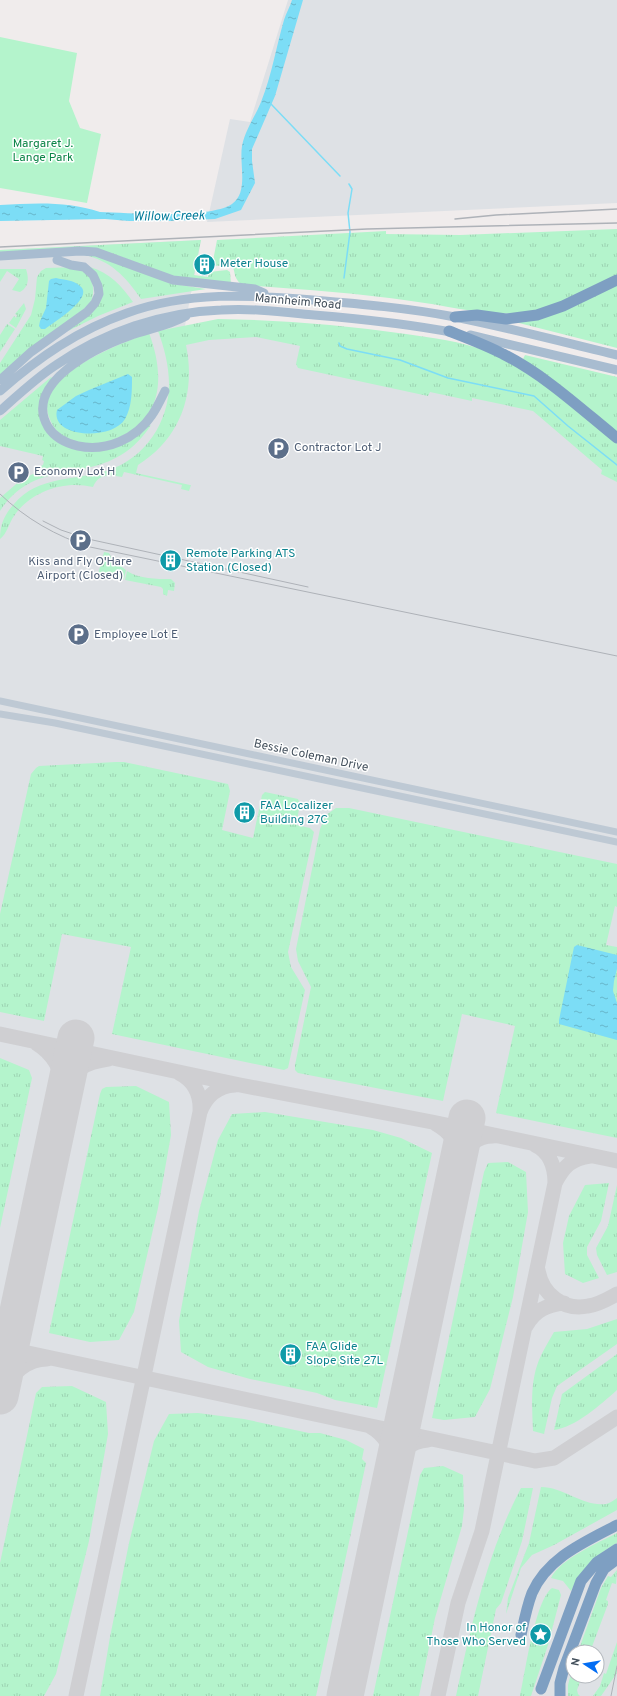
<svg xmlns="http://www.w3.org/2000/svg" width="617" height="1696" font-family="Overpass,sans-serif">
<style>
.airport{fill:#dee1e5;fill-rule:evenodd}
.grass{fill:url(#grass-tufts)}
.park{fill:#b4f4cc}
.water{fill:url(#water-ripples)}
.lines{fill:none;stroke-linecap:round;stroke-linejoin:round}
.stream{stroke:#7cddf6;stroke-width:1.5}
.taxiway{stroke:#cfcfd2;stroke-width:15}
.runway{stroke:#cfcfd2;stroke-width:37}
.minor{stroke:#bec9d4;stroke-width:7}
.major{stroke:#a8bcd0;stroke-width:9}
.highway{stroke:#7e9fc2;stroke-width:11}
.tram{stroke:#aeb2b8;stroke-width:1}
.rail{stroke:#aeb2b8;stroke-width:1.5}
.labels{text-anchor:middle;dominant-baseline:central;stroke-width:3;stroke-linejoin:round;paint-order:stroke}
.park-label{font-size:12px;fill:#0c8548;stroke:#fff}
.culture-label{font-size:12px;fill:#0d838f;stroke:#fff;text-anchor:start}
.street-label{font-size:12px;fill:#43505c;stroke:#fff}
.service-label{font-size:12px;fill:#4e5e75;stroke:#fff;text-anchor:start}
.water-label{font-size:13px;font-style:italic;fill:#037b9a;stroke:#fff}
</style>
<defs>
<pattern id="grass-tufts" width="24" height="20" patternUnits="userSpaceOnUse"><rect width="24" height="20" fill="#b4f4cc"/><path d="M3 7l-1-3M5 7V3M7 7l1-3M15 17l-1-3M17 17v-4M19 17l1-3" fill="none" stroke="#9cd3b2"/></pattern>
<pattern id="water-ripples" width="26" height="14" patternUnits="userSpaceOnUse"><rect width="26" height="14" fill="#7cddf6"/><path d="M2 4q2-2 4 0t4 0M15 11q2-2 4 0t4 0" fill="none" stroke="#67b6ca"/></pattern>
</defs>
<rect width="100%" height="100%" fill="#f0ecec"/>
<path class="airport" d="M288,0H617V203L207,222L230,119L250,122Z
M201,240L184,331L211,326L538,391L617,461V1696H0V250ZM573,1652H597V1676H573Z"/>
<path class="grass" d="M617,229V275C594,286 558,307 534,311C491,319 453,306 411,301C355,293 298,289 242,285C226,271 246,264 212,266L217,240L386,231V234L460,235Z
M201,240L194,275L208,277L209,272L227,270L230,272L231,284L177,278L111,253H0V250Z
M90,253L174,284L206,289L141,299C126,277 110,260 84,255Z
M90,267C110,273 122,286 133,302L98,316L68,331L100,302Z
M46,268C54,268 63,267 71,268C91,269 98,287 90,304L0,375V363L31,315L35,299L37,277L41,271Z
M0,269H26C29,278 29,287 20,292L12,290L19,279L7,271L0,282Z
M617,285V348L515,322Z
M24,303L26,309L16,328L9,323L14,316L16,318L17,315L15,314Z
M218,319C281,320 343,325 406,334C433,338 460,341 486,351C530,368 579,413 617,443V482L601,474L602,470L533,411L472,398V401L430,392L428,396L298,368L296,364L300,346L256,337L209,340L186,345C196,393 181,438 138,465L136,473L190,485H191L189,491L181,489L182,485L124,472L122,477C110,475 99,473 93,487C64,480 31,491 14,516C9,523 7,534 0,539C0,525 4,515 14,504C38,475 76,481 109,470C145,458 169,422 169,384C169,366 164,347 158,331Z
M7,324L15,329L0,352V335Z
M149,333C165,375 164,421 115,439C104,443 88,446 77,442C62,438 54,431 49,417C33,376 121,343 149,333Z
M525,355L617,377V432L523,359Z
M51,377L53,379L46,386V429L88,451L151,425C143,437 134,447 121,455C78,481 33,461 0,511V498L22,479L42,470L41,466L43,465L44,461L42,460L43,456L0,446V420Z
M104,552L109,553L113,561L126,570L124,579L98,574Z
M127,571C140,579 156,579 171,579L175,583L174,591L168,590L167,596L163,594V589L161,587L125,580Z
M116,762H124L228,784L230,791L222,830L253,838L262,795L265,792L298,799L300,804L296,825L310,828L314,832L288,952L291,967L305,990L288,1068L284,1070L112,1034L131,947L62,934L44,1021L0,1012V914L31,774L36,768L39,766Z
M336,808H349L617,864V907L615,906L606,945L617,947V1138L496,1113L515,1026L462,1014L443,1101L298,1073L295,1070V1065L311,987L298,961L296,949L320,829L326,815Z
M0,1058L29,1070L32,1078L0,1228Z
M136,1086L169,1102L171,1135L158,1208L134,1312L119,1340L90,1342L49,1333L100,1094L102,1089L106,1087Z
M265,1112L373,1130L401,1138L432,1153L377,1408L335,1400L317,1393L250,1379L208,1367L181,1352L179,1321L199,1211L218,1140L232,1114Z
M508,1162L526,1172L528,1212L513,1297L490,1389L475,1417L444,1420L432,1418L484,1172L488,1163Z
M609,1183L601,1221L587,1247V1255L599,1278L583,1283L565,1274L563,1243L569,1216L585,1185Z
M617,1185V1272L607,1275L597,1255L596,1248L608,1226Z
M617,1319V1344L557,1386L552,1398L544,1434L533,1431C532,1407 530,1382 539,1360C543,1350 549,1341 554,1332L587,1329Z
M617,1354V1390C600,1405 576,1427 554,1430L562,1394Z
M72,1386L106,1402L108,1434L89,1541L56,1674L44,1696H0V1563L36,1393L42,1387Z
M198,1413L244,1419L309,1433H320L346,1440L364,1449L362,1459L366,1463L316,1696H100L110,1637L129,1543L154,1441L169,1414Z
M443,1466L463,1475L464,1509L462,1526L435,1618L419,1696H373L420,1475L424,1468Z
M541,1487C564,1487 583,1507 606,1504C610,1503 614,1500 617,1498V1510L554,1545L532,1555L521,1568L506,1614L508,1598L529,1543Z
M521,1488H533L522,1541L501,1603L496,1609L478,1696H456C471,1625 487,1553 521,1488Z
M617,1533V1543C594,1556 583,1568 571,1591L563,1581L551,1578C560,1559 598,1543 617,1533Z
M617,1570L616,1584L612,1583L606,1600L608,1601V1604L590,1652H578L601,1588L608,1576L611,1577Z
M552,1588L559,1590L561,1595L548,1645L531,1696H520C525,1674 535,1600 552,1588Z
M617,1642V1673L601,1696H593L600,1686L604,1673L606,1674Z
M573,1666V1676H582L577,1690L578,1694L580,1696H568V1685Z"/>
<path class="park" d="M0,37L77,53L69,101L80,128L101,134L87,203L0,188Z"/>
<path class="water" d="M292,0H303L275,96L252,149V161L255,183L241,210L215,219L169,221H129L105,219L0,221V205C34,203 68,201 100,212C130,213 210,219 232,204C249,192 239,164 242,146C245,130 255,117 261,102C272,75 276,47 284,20C286,13 290,7 292,0Z
M56,278C64,280 74,280 80,286C95,297 54,322 45,329H41L39,326L40,321L46,308L49,281L51,279Z
M128,374L132,377C132,391 132,407 125,419C112,441 50,438 57,410L76,396L89,390Z
M577,945L617,955V969L614,981L613,991L617,1003V1040L559,1024V1020L574,947Z"/>
<g class="lines">
<path class="stream" d="M271,104L340,176
M344,278L350,232L348,213L352,189L349,184
M339,343L340,346L347,349L400,360L448,378L534,396L568,426L617,465"/>
<path class="taxiway" d="M0,1034L240,1085L432,1122L617,1161
M36,1043C54,1054 61,1069 65,1089C78,1067 83,1063 108,1059
M179,1073C195,1081 201,1095 200,1112C206,1096 218,1086 235,1085
M436,1124C452,1133 456,1142 458,1160
M458,1160C467,1147 476,1136 493,1136
M555,1183C564,1166 571,1159 590,1156
M538,1270C542,1294 563,1311 588,1306C598,1305 608,1299 617,1294
M526,1326C535,1310 547,1305 564,1303
M0,1347L535,1461L554,1458L617,1417
M0,1388L1,1392C11,1375 25,1359 47,1359
M371,1427C387,1436 393,1451 393,1468
M393,1469C400,1453 409,1441 428,1440
M76,1696L200,1112
M438,1696L458,1603L482,1531L555,1183C555,1167 550,1152 535,1145"/>
<path class="runway" d="M0,1396L76,1038
M345,1696L467,1118"/>
<path class="minor" d="M0,701L617,832
M0,714L55,723L617,842"/>
<path class="major" d="M0,256L80,251L96,252L173,280L255,289L264,293
M470,335L617,370
M0,380L31,352L87,312L95,303L99,294L98,286L93,275L84,267L71,265L57,260
M0,391C38,358 78,330 127,313C188,291 249,295 313,300C361,304 408,308 455,317C510,328 563,342 617,355
M165,391C161,399 157,408 152,415C136,439 106,452 78,446C65,443 55,438 48,427C22,383 98,347 129,336C148,329 168,326 186,316
M0,411C18,395 36,378 56,365C104,332 163,312 221,310C252,308 283,312 314,315C362,319 409,324 456,333"/>
<path class="highway" d="M455,317L477,315L506,319L537,315L563,306L617,280
M449,331C467,338 486,345 503,354C545,375 581,409 617,438
M521,1635C524,1621 527,1606 532,1593C548,1557 585,1542 617,1525
M541,1689L581,1581L597,1562L617,1549
M560,1696V1683L564,1668L596,1583L604,1569L617,1559"/>
<path class="tram" d="M0,494C26,519 56,536 90,547L617,656
M43,521L61,530L88,539L308,587
M611,1696L617,1666"/>
<path class="rail" d="M455,219L496,215L617,209
M0,247L367,229L617,223"/>
</g>
<defs>
<symbol id="building-disc" viewBox="-11 -11 22 22"><circle r="9.5" fill="#0f9aa8" stroke="#fff"/><path d="M-4-6H4V6H1V3H-1V6H-4ZM-2.5-4.3h1.7v1.8h-1.7ZM.8-4.3h1.7v1.8H.8ZM-2.5-1h1.7V.8h-1.7ZM.8-1h1.7V.8H.8Z" fill="#fff"/></symbol>
<symbol id="parking-disc" viewBox="-11 -11 22 22"><circle r="9.5" fill="#5c6f8a" stroke="#fff"/><path d="M-3.5-5.5H1a3.5 3.5 0 0 1 0 7H-1V5.5H-3.5ZM-1-3.4V-.6H.8a1.4 1.4 0 0 0 0-2.8Z" fill="#fff"/></symbol>
<symbol id="sight-disc" viewBox="-11 -11 22 22"><circle r="9.5" fill="#0f9aa8" stroke="#fff"/><path d="M0-6L1.8-2.2L6-1.7L2.9 1.2L3.7 5.4L0 3.3L-3.7 5.4L-2.9 1.2L-6-1.7L-1.8-2.2Z" fill="#fff"/></symbol>
</defs>
<g fill-rule="evenodd">
<use href="#building-disc" x="192" y="252" width="25" height="25"/>
<use href="#parking-disc" x="266" y="436" width="25" height="25"/>
<use href="#parking-disc" x="6" y="460" width="25" height="25"/>
<use href="#parking-disc" x="68" y="528" width="25" height="25"/>
<use href="#building-disc" x="158" y="548" width="25" height="25"/>
<use href="#parking-disc" x="66" y="622" width="25" height="25"/>
<use href="#building-disc" x="232" y="800" width="25" height="25"/>
<use href="#building-disc" x="278" y="1342" width="25" height="25"/>
<use href="#sight-disc" x="528" y="1622" width="25" height="25"/>
</g>
<g class="labels">
<g class="park-label">
<text x="43" y="144">Margaret J.<tspan x="43" dy="14">Lange Park</tspan></text>
</g>
<g class="culture-label">
<text x="220" y="264">Meter House</text>
<text x="186" y="554">Remote Parking ATS<tspan x="186" dy="14">Station (Closed)</tspan></text>
<text x="260" y="806">FAA Localizer<tspan x="260" dy="14">Building 27C</tspan></text>
<text x="306" y="1347">FAA Glide<tspan x="306" dy="14">Slope Site 27L</tspan></text>
<text x="526" y="1628" text-anchor="end">In Honor of<tspan x="526" dy="14">Those Who Served</tspan></text>
</g>
<g class="street-label">
<text transform="translate(298 302) rotate(5)">Mannheim Road</text>
<text transform="translate(311 756) rotate(12)">Bessie Coleman Drive</text>
</g>
<g class="service-label">
<text x="294" y="448">Contractor Lot J</text>
<text x="34" y="472">Economy Lot H</text>
<text x="80" y="562" text-anchor="middle">Kiss and Fly O'Hare<tspan x="80" dy="14">Airport (Closed)</tspan></text>
<text x="94" y="635">Employee Lot E</text>
</g>
<g class="water-label">
<text transform="translate(169 217) rotate(-1)">Willow Creek</text>
</g>
</g>
<g transform="translate(585 1664) rotate(282)"><circle r="19" fill="#ffffff" stroke="#b4b9be"/>
<path d="M0-3L7 15L0 10L-7 15Z" fill="#036df3"/>
<text y="-6" font-size="11" font-weight="bold" text-anchor="middle" fill="#43505c">N</text>
</g>
</svg>
